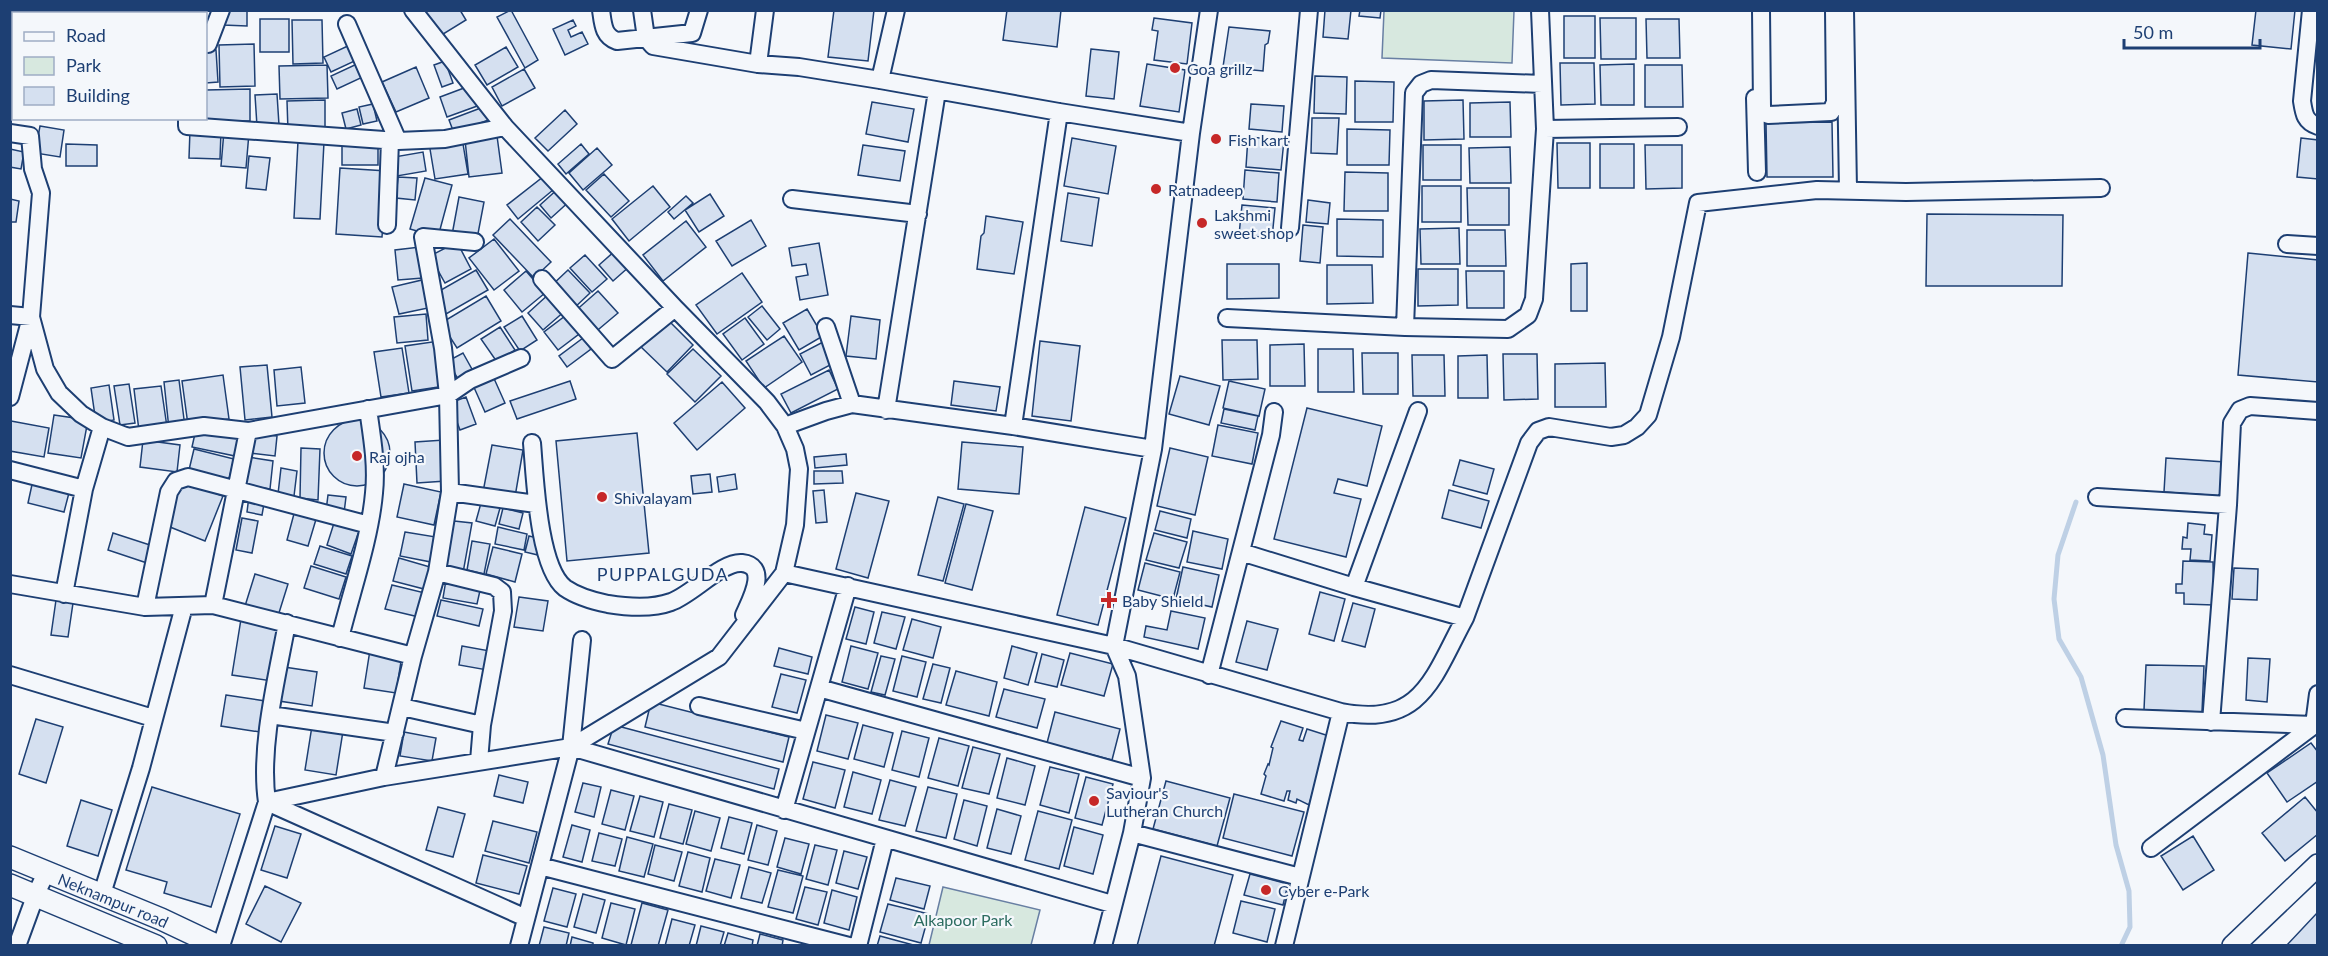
<svg xmlns="http://www.w3.org/2000/svg" width="2328" height="956" font-family="Lato,sans-serif">
<style>
.green{fill:#d7e8df;stroke:#687fa3;stroke-width:1.5}
.lines{fill:none;stroke-linecap:round;stroke-linejoin:round}
.stream{stroke:#bed0e5;stroke-width:5}
.building{fill:#d5e0f0;stroke:#1d3f73;stroke-width:1.5}
.minor-casing{stroke:#1d3f73;stroke-width:20}
.tertiary-casing{stroke:#1d3f73;stroke-width:24}
.minor{stroke:#f4f7fb;stroke-width:16}
.tertiary{stroke:#f4f7fb;stroke-width:21}
.poi-dot{fill:#c62828;stroke:#f4f7fb;stroke-width:2}
.labels{text-anchor:middle;dominant-baseline:central;stroke-width:4.5;stroke-linejoin:round;paint-order:stroke}
.poi-label{font-size:16px;fill:#1d3f73;stroke:#f4f7fb;text-anchor:start}
.street-label{font-size:16px;fill:#1d3f73;stroke:#f4f7fb}
.park-label{font-size:16px;fill:#2c6c60;stroke:#f4f7fb}
.neighbourhood-label{font-size:18px;letter-spacing:1.5px;fill:#1d3f73;stroke:#f4f7fb}
</style>
<rect width="100%" height="100%" fill="#f4f7fb"/>
<path class="green" d="M1384,11H1514L1512,63L1382,58Z
M943,887L1040,910L1031,945H929Z"/>
<g class="lines">
<path class="stream" d="M2076,502L2058,555L2054,599L2059,639L2081,677L2103,755L2116,845L2129,891L2130,927L2121,946"/>
</g>
<path class="building" d="M166,10H195L196,12L166,14Z
M224,10H247V26L223,25Z
M426,10H460L466,20L440,36L425,11Z
M511,10L538,60L525,68L497,17Z
M834,10H874L868,61L828,57Z
M1007,10H1061L1057,47L1003,40Z
M1325,10H1351L1348,39L1323,37Z
M1360,10H1381L1380,18L1359,16Z
M2256,10H2295L2291,49L2252,45Z
M1564,16H1595V58H1564Z
M1154,18L1192,23L1187,64L1154,60L1158,31L1152,30Z
M1600,18H1636V59H1601Z
M260,19H289V52H260Z
M1646,19H1679L1680,58H1647Z
M292,20H322L323,63L293,64Z
M573,20L576,26L568,30L571,37L582,32L588,44L565,55L553,29Z
M1229,27L1270,31L1268,43L1265,45L1263,71L1223,67Z
M10,39H14V65H10Z
M254,44L255,86L220,87L219,45Z
M352,44L359,59L331,72L324,57Z
M506,47L518,67L487,85L475,65Z
M1091,49L1119,52L1114,99L1086,96Z
M206,50H216L218,82L206,83Z
M445,61L453,83L442,87L434,65Z
M359,63L365,76L337,89L331,76Z
M1560,63H1594L1595,104L1561,105Z
M1147,64L1185,70L1179,112L1140,106Z
M1634,64V105H1601L1600,65Z
M327,65L328,98L280,99L279,66Z
M1645,65H1682L1683,107H1645Z
M416,67L429,98L396,112L382,82Z
M524,69L535,88L502,106L492,87Z
M1315,76L1347,77L1346,114L1314,113Z
M1355,81L1394,82L1393,122H1355Z
M472,85L480,105L447,117L440,97Z
M250,89V121H193V118H206V90Z
M277,94L279,125L257,126L255,95Z
M325,100V130L288,131L287,101Z
M1463,100L1464,139L1424,140V101Z
M872,102L914,109L908,142L866,134Z
M1510,102L1511,137H1470V103Z
M373,104L377,121L363,124L359,107Z
M1251,104L1284,106L1282,132L1249,129Z
M486,106L491,119L454,133L449,120Z
M357,109L361,125L346,129L342,113Z
M565,110L577,124L548,151L535,138Z
M1312,118H1339L1337,154L1311,153Z
M1832,122L1833,177H1767L1766,123Z
M40,126L64,130L60,157L35,153Z
M1347,129L1390,130L1389,165H1347Z
M190,130L221,131L220,159L189,158Z
M224,131L249,133L246,168L221,166Z
M497,136L502,173L469,177L465,140Z
M1248,137L1284,140L1281,170L1246,167Z
M462,138L468,174L435,179L429,143Z
M1072,138L1116,146L1108,194L1064,186Z
M2301,138L2318,140V179L2297,177Z
M298,141L324,142L320,219L294,218Z
M342,141L378,142V165H342Z
M1557,143H1590V188H1558Z
M66,144L97,145V166H66Z
M581,144L589,154L566,174L558,164Z
M1600,144H1634V188H1600Z
M863,145L905,151L900,181L858,175Z
M1423,145H1461V180H1423Z
M1645,145H1682V188L1646,189Z
M1510,147L1511,183H1470L1469,148Z
M597,148L612,165L583,190L569,173Z
M10,149L24,152L21,169L10,167Z
M423,152L426,171L397,176L394,157Z
M249,156L270,158L266,190L246,188Z
M340,168L387,171L382,237L336,234Z
M1245,170L1279,173L1277,202L1243,199Z
M1345,172L1388,173V211H1344Z
M548,173L559,185L518,219L507,205Z
M604,174L629,201L611,217L586,190Z
M398,177L417,178L415,200L396,198Z
M425,178L452,185L438,237L410,229Z
M653,186L670,207L629,241L612,219Z
M1422,186H1461V222H1422Z
M560,187L572,199L551,218L540,205Z
M1467,188H1509V225H1468Z
M1068,193L1099,198L1092,246L1061,241Z
M710,194L724,216L699,232L685,210Z
M686,196L693,203L674,219L668,212Z
M459,197L484,202L477,239L452,235Z
M10,199L19,201L16,222H10Z
M1308,200L1330,203L1328,224L1306,222Z
M1242,205L1275,208L1272,238L1239,235Z
M537,207L555,225L538,241L521,222Z
M1927,214L2063,215L2062,286H1926Z
M986,216L1023,222L1014,274L977,269L981,236L984,233Z
M510,219L551,262L534,278L493,235Z
M1337,219L1383,220V257L1337,256Z
M751,220L766,246L732,266L716,241Z
M686,221L706,247L663,281L643,255Z
M1303,225L1323,227L1320,263L1300,261Z
M1459,228L1460,264H1421L1420,229Z
M1467,230H1505L1506,266H1467Z
M494,239L519,271L494,290L469,258Z
M457,242L471,269L445,283L430,256Z
M819,243L828,295L800,300L796,277L808,275L806,264L792,266L789,248Z
M420,247L423,278L398,280L395,250Z
M616,250L630,266L613,281L599,265Z
M2248,253L2318,260V382L2238,375Z
M585,255L607,279L592,292L570,268Z
M1587,263V311H1571V264Z
M1227,264H1279V298L1227,299Z
M1327,265H1372L1373,303L1327,304Z
M1418,269H1458V305L1418,306Z
M476,270L488,290L446,314L434,294Z
M568,270L590,293L572,310L550,287Z
M526,271L545,293L522,312L504,290Z
M1466,271H1504V308H1467Z
M742,273L762,302L717,334L696,305Z
M422,280L428,308L399,314L392,287Z
M598,291L618,313L593,334L573,313Z
M550,293L566,310L543,330L528,313Z
M486,296L501,321L457,348L441,323Z
M762,306L780,329L767,340L748,317Z
M807,309L823,336L799,350L783,323Z
M569,313L583,331L558,350L544,332Z
M426,314L428,340L397,343L394,317Z
M522,316L537,340L520,351L504,327Z
M851,316L880,320L876,359L846,356Z
M666,318L693,345L667,372L639,345Z
M745,318L764,344L742,360L723,334Z
M500,327L515,350L497,362L481,339Z
M784,336L802,362L764,388L746,361Z
M583,338L591,349L567,367L559,356Z
M1222,340H1257L1258,379L1223,380Z
M439,341L445,386L412,391L405,346Z
M1040,341L1080,346L1071,421L1032,416Z
M823,342L834,363L811,375L800,354Z
M1304,344L1305,386H1270V345Z
M402,348L409,393L381,397L374,352Z
M693,349L721,376L695,402L667,374Z
M1318,349H1353L1354,392H1318Z
M463,353L473,371L458,379L448,361Z
M1362,353H1398V394H1363Z
M1503,354H1537L1538,399L1504,400Z
M1412,355H1444L1445,396H1413Z
M1487,355L1488,398H1458V356Z
M1605,363L1606,407H1555V364Z
M267,365L272,417L245,420L240,367Z
M301,367L305,403L277,406L274,370Z
M829,370L838,389L791,413L781,394Z
M492,374L505,403L485,412L472,383Z
M223,375L229,419L188,425L182,381Z
M1180,376L1220,386L1209,425L1169,414Z
M179,380L185,427L169,429L164,382Z
M570,381L576,399L517,419L510,401Z
M954,381L1000,387L996,411L951,405Z
M1229,381L1265,389L1259,416L1223,408Z
M722,382L745,408L697,450L674,423Z
M129,384L135,423L120,425L114,386Z
M109,385L114,420L96,423L91,388Z
M161,386L167,427L139,431L134,389Z
M466,397L476,424L460,430L450,403Z
M1307,408L1382,426L1367,486L1338,479L1334,493L1361,499L1346,557L1274,539Z
M1224,409L1258,416L1255,430L1221,423Z
M54,415L88,420L81,458L48,453Z
M324 453a33 33 0 1 1 66 0a33 33 0 1 1-66 0Z
M11,421L49,428L44,457L10,451Z
M1218,425L1258,433L1252,464L1212,456Z
M196,429L239,438L235,456L192,447Z
M253,432L277,436L275,456L250,453Z
M637,433L649,553L567,561L556,441Z
M143,440L180,445L177,472L140,467Z
M444,440L446,481L417,483L415,442Z
M962,442L1023,447L1019,494L958,489Z
M492,445L523,450L515,497L483,492Z
M301,448L320,449L318,500L300,498Z
M1170,448L1208,457L1195,515L1157,506Z
M194,449L234,459L229,479L189,470Z
M846,454L847,465L815,468L814,457Z
M248,457L273,461L270,489L244,485Z
M2166,458L2225,462L2223,496L2164,492Z
M1460,460L1494,469L1487,494L1453,485Z
M281,468L297,471L294,496L278,494Z
M814,471H842L843,483L814,484Z
M710,474L712,492L693,494L691,476Z
M735,474L737,489L719,492L717,477Z
M33,480L70,489L64,512L28,503Z
M182,481L223,496L205,541L165,525Z
M404,484L441,492L434,525L397,517Z
M824,490L827,522L816,523L813,491Z
M1449,490L1489,501L1481,528L1442,518Z
M856,493L889,501L868,578L836,569Z
M328,495L346,497L344,513L326,511Z
M249,496L265,498L262,515L247,512Z
M938,497L964,504L943,581L918,575Z
M481,503L500,508L495,526L476,521Z
M966,504L993,511L972,590L945,583Z
M1085,507L1126,518L1098,625L1057,615Z
M503,508L523,513L519,529L499,524Z
M295,510L317,516L308,546L287,540Z
M1160,511L1191,519L1187,538L1155,530Z
M242,518L258,521L252,553L236,550Z
M335,520L360,528L351,554L327,545Z
M454,521L472,523L463,573L445,570Z
M2188,523L2205,525L2204,534L2212,535L2210,561L2190,560L2191,549H2182L2183,537L2187,538Z
M498,527L527,534L524,550L495,544Z
M1193,531L1228,539L1222,569L1187,562Z
M405,532L436,537L431,562L400,556Z
M113,533L153,546L147,563L108,550Z
M1154,533L1187,542L1179,568L1146,560Z
M529,536L542,539L538,555L525,552Z
M472,541L490,544L484,574L467,570Z
M320,546L352,556L346,574L314,564Z
M493,547L522,554L515,582L486,574Z
M399,558L430,567L424,589L393,581Z
M2183,561L2213,562L2214,605L2184,604V593H2176V584H2182Z
M1145,563L1180,572L1173,599L1138,590Z
M311,566L346,577L339,599L304,588Z
M1183,567L1219,575L1212,607L1176,599Z
M2234,568L2258,569L2257,600L2232,599Z
M255,574L288,584L278,616L245,606Z
M446,580L481,586L477,604L443,598Z
M392,585L425,593L419,617L385,609Z
M1320,592L1345,599L1334,641L1309,634Z
M519,597L548,601L543,631L514,627Z
M56,600L73,603L68,637L51,635Z
M441,600L483,609L479,626L437,616Z
M1353,603L1375,609L1365,647L1342,641Z
M855,607L874,612L866,644L846,639Z
M1171,611L1205,618L1198,649L1144,637L1146,626L1167,630Z
M882,612L905,617L896,649L874,643Z
M241,619L281,625L272,681L232,675Z
M912,619L941,627L933,658L903,650Z
M1247,621L1278,629L1267,670L1236,662Z
M462,646L490,651L487,670L459,665Z
M851,646L878,653L868,689L842,682Z
M1012,646L1037,653L1028,685L1004,678Z
M779,648L812,657L808,674L774,666Z
M370,650L402,655L396,693L364,688Z
M1070,653L1113,664L1104,696L1061,685Z
M1042,654L1064,660L1057,687L1035,682Z
M881,656L895,659L885,695L871,692Z
M902,656L926,662L917,697L893,691Z
M2248,658L2270,659L2267,702L2246,700Z
M933,664L950,668L941,703L923,699Z
M2146,665L2204,666L2202,712L2144,710Z
M284,667L317,672L312,706L279,701Z
M956,671L997,682L989,716L946,705Z
M781,674L806,680L797,713L772,707Z
M1004,689L1045,699L1037,728L996,717Z
M226,695L265,701L260,732L221,726Z
M651,702L789,737L783,762L645,727Z
M1055,712L1120,729L1112,760L1047,743Z
M826,715L858,723L848,759L817,751Z
M36,719L63,727L46,783L19,774Z
M1281,721L1303,728L1299,740L1303,741L1307,729L1329,736L1309,805L1297,799L1296,803L1288,800L1290,791H1287L1284,801L1261,794L1266,776L1264,774L1268,764L1269,765L1273,748L1271,747Z
M614,725L779,769L774,789L608,744Z
M863,725L893,733L884,767L854,759Z
M312,726L343,731L336,775L305,770Z
M902,731L929,738L919,777L892,770Z
M404,732L436,738L432,761L400,756Z
M939,738L969,746L958,786L928,778Z
M2311,743L2318,752V781L2287,802L2267,773Z
M973,747L1000,754L989,794L962,788Z
M1007,758L1035,766L1025,805L997,798Z
M813,762L845,770L835,808L803,799Z
M1050,767L1079,774L1069,813L1040,805Z
M853,772L881,780L872,814L844,807Z
M499,775L528,782L523,803L494,796Z
M1086,777L1113,784L1102,825L1075,818Z
M890,780L916,787L905,826L879,820Z
M1166,781L1230,798L1217,846L1153,829Z
M583,783L601,787L594,817L575,812Z
M152,787L240,814L211,907L164,893L167,882L126,870Z
M928,787L957,794L946,838L916,831Z
M611,790L634,796L625,830L602,824Z
M1234,794L1304,812L1292,856L1223,838Z
M640,796L663,802L654,837L630,831Z
M2305,797L2318,813V834L2285,861L2262,833Z
M81,800L112,810L98,856L67,846Z
M964,800L987,806L977,846L954,839Z
M669,804L692,810L683,844L660,838Z
M438,807L465,814L453,857L426,850Z
M997,809L1021,816L1011,854L987,848Z
M695,811L720,818L711,851L686,844Z
M1038,811L1072,820L1059,869L1025,860Z
M729,817L752,823L744,854L721,848Z
M493,821L537,832L529,863L485,851Z
M572,825L590,830L582,862L563,857Z
M757,825L777,831L768,865L748,860Z
M275,826L301,834L287,878L261,870Z
M1074,827L1103,835L1093,874L1064,866Z
M599,833L622,839L615,866L592,861Z
M2193,836L2214,870L2183,890L2161,856Z
M627,837L653,844L644,877L619,871Z
M785,838L809,844L801,874L777,867Z
M655,845L682,852L674,881L648,874Z
M815,845L837,850L828,885L806,879Z
M844,851L867,857L858,889L836,883Z
M688,852L710,858L702,892L679,886Z
M483,855L527,866L519,894L476,883Z
M1161,856L1233,875L1214,946H1137Z
M715,859L740,865L731,898L706,891Z
M749,867L771,873L762,903L741,898Z
M778,870L803,876L793,913L768,907Z
M1250,874L1288,884L1283,905L1244,895Z
M896,878L930,886L924,909L890,900Z
M265,886L301,903L281,942L246,924Z
M805,887L827,892L818,925L796,919Z
M553,888L576,894L567,927L544,921Z
M832,890L857,897L849,930L824,923Z
M583,894L605,900L596,933L574,927Z
M1241,901L1275,909L1267,942L1233,933Z
M611,903L635,909L626,945L602,938Z
M642,903L668,910L658,946L631,945Z
M888,904L929,914L921,943L880,932Z
M2317,913L2318,946H2286Z
M672,919L695,925L689,946H665Z
M701,926L724,932L720,946H696Z
M544,927L569,933L566,946H539Z
M728,933L753,940L752,946H724Z
M760,934L783,940L782,946H757Z
M880,936L917,946H877Z
M572,937L593,943V946H570Z"/>
<g class="lines">
<defs>
<path id="minor" d="M72,10V14
M116,10V14
M601,10C603,24 603,36 617,41L692,33L699,10
M642,10L646,38L653,46L758,64L799,67L880,80L1059,112L1191,133
M1761,10L1762,107L1763,112L1768,115L1831,112L1835,102L1834,10
M1845,10L1848,190
M2311,10L2302,101C2304,114 2305,122 2318,126
M347,24L398,141
M206,44H208L221,10
M758,64L765,10
M880,80L896,10
M1755,98L1757,172
M187,118V126L398,141L445,139L505,127
M1545,129L1678,127
M10,133L30,136L33,169L41,193L31,317L10,397
M792,199L918,214
M387,225L390,140
M1290,228L1309,10
M2287,244L2318,246
M542,279L612,359L675,308
M10,315L31,317L45,369L59,393L81,414L102,427L128,437L204,426L248,431L448,395L470,380L521,358
M1227,318L1405,327L1508,329L1528,315L1534,299L1545,129L1540,10
M826,327L852,404
M1405,327L1414,93L1421,84L1431,80L1542,84
M886,410L937,91
M785,426L826,411L852,404L1013,426L1153,449
M1013,426L1059,112
M532,443C535,477 538,567 565,588C578,597 593,601 608,604C627,607 652,609 671,602C692,595 722,561 742,563C770,566 750,601 744,615
M10,470L84,489
M450,492L536,504
M2097,497L2228,505
M1241,552L1354,587L1465,618L1529,443L1538,431L1549,427L1611,437L1624,435L1637,427L1648,415L1671,337L1698,203L1817,190L1906,192L2101,188
M437,572L494,586L502,592L503,611L482,725L479,761
M784,573L1114,646L1341,712L1284,946
M10,584L145,607L213,605L413,656
M1354,587L1418,411
M64,594L84,489L102,427
M213,605L248,431
M145,607L169,492L176,481L188,477L369,525
M287,623C277,677 259,748 267,802L526,918
M340,638C351,593 370,539 374,493C377,465 372,437 368,409
M10,675L153,718
M1209,675L1271,435L1274,412
M819,688L1142,778
M699,706L806,731
M402,707L482,725
M1341,712C1422,728 1433,677 1465,618
M270,715L395,733
M2125,718L2314,725L2318,694
M2211,722L2228,505L2232,423L2240,410L2250,406L2318,411
M571,747L1112,904
M384,777L413,656L437,572L450,492L448,395L443,348L423,237L475,242
M784,810L848,586
M1132,833L1300,877
M2151,848L2317,723
M540,866L849,946
M102,894L141,768L184,606
M17,946L36,894L47,871
M221,946L267,802L384,777L571,747L719,657L784,573L795,525L799,469L795,449L785,426L767,402L675,308L505,127L413,10
M519,946L571,747L582,640
M858,946L885,839
M1103,946L1132,833L1142,778L1127,676L1114,646L1153,449L1191,133L1209,10"/>
<g id="tertiary">
<path id="s1" d="M10,857L161,919L218,946"/>
<path d="M10,885L156,946"/>
<path d="M2233,946L2318,865"/>
</g>
</defs>
<use href="#minor" class="minor-casing"/>
<use href="#tertiary" class="tertiary-casing"/>
<use href="#minor" class="minor"/>
<use href="#tertiary" class="tertiary"/>
</g>
<g class="poi-dot">
<circle cx="1175" cy="68" r="6"/>
<circle cx="1216" cy="139" r="6"/>
<circle cx="1156" cy="189" r="6"/>
<circle cx="1202" cy="223" r="6"/>
<circle cx="357" cy="456" r="6"/>
<circle cx="602" cy="497" r="6"/>
<path d="M1106 591h6v6h6v6h-6v6h-6v-6h-6v-6h6z"/>
<circle cx="1094" cy="801" r="6"/>
<circle cx="1266" cy="890" r="6"/>
</g>
<g class="labels">
<g class="poi-label">
<text x="1187" y="68">Goa grillz</text>
<text x="1228" y="139">Fish kart</text>
<text x="1168" y="189">Ratnadeep</text>
<text x="1214" y="214">Lakshmi<tspan x="1214" dy="18">sweet shop</tspan></text>
<text x="369" y="456">Raj ojha</text>
<text x="614" y="497">Shivalayam</text>
<text x="1122" y="600">Baby Shield</text>
<text x="1106" y="792">Saviour's<tspan x="1106" dy="18">Lutheran Church</tspan></text>
<text x="1278" y="890">Cyber e-Park</text>
</g>
<g class="street-label">
<text stroke="none"><textPath href="#s1" startOffset="112">Neknampur road</textPath></text>
</g>
<g class="park-label">
<text x="963" y="919">Alkapoor Park</text>
</g>
<g class="neighbourhood-label">
<text x="663" y="574">PUPPALGUDA</text>
</g>
</g>
<rect width="2328" height="956" fill="none" stroke="#1d3f73" stroke-width="24"/>
<rect x="12" y="12" width="195" height="108" fill="#f4f7fb" stroke="#9eadc5" stroke-width="1.5"/>
<rect x="24" y="32" width="30" height="9" fill="#f4f7fb" stroke="#9eadc5" stroke-width="1.5"/>
<text x="66" y="42" font-size="18" fill="#1d3f73">Road</text>
<rect x="24" y="57" width="30" height="18" fill="#d7e8df" stroke="#9eadc5" stroke-width="1.5"/>
<text x="66" y="72" font-size="18" fill="#1d3f73">Park</text>
<rect x="24" y="87" width="30" height="18" fill="#d5e0f0" stroke="#9eadc5" stroke-width="1.5"/>
<text x="66" y="102" font-size="18" fill="#1d3f73">Building</text>
<path d="M2124 39v9h136v-9" fill="none" stroke="#1d3f73" stroke-width="3"/>
<text x="2133" y="39" font-size="18" fill="#1d3f73" stroke="#f4f7fb" stroke-width="4.5" paint-order="stroke">50 m</text>
</svg>
